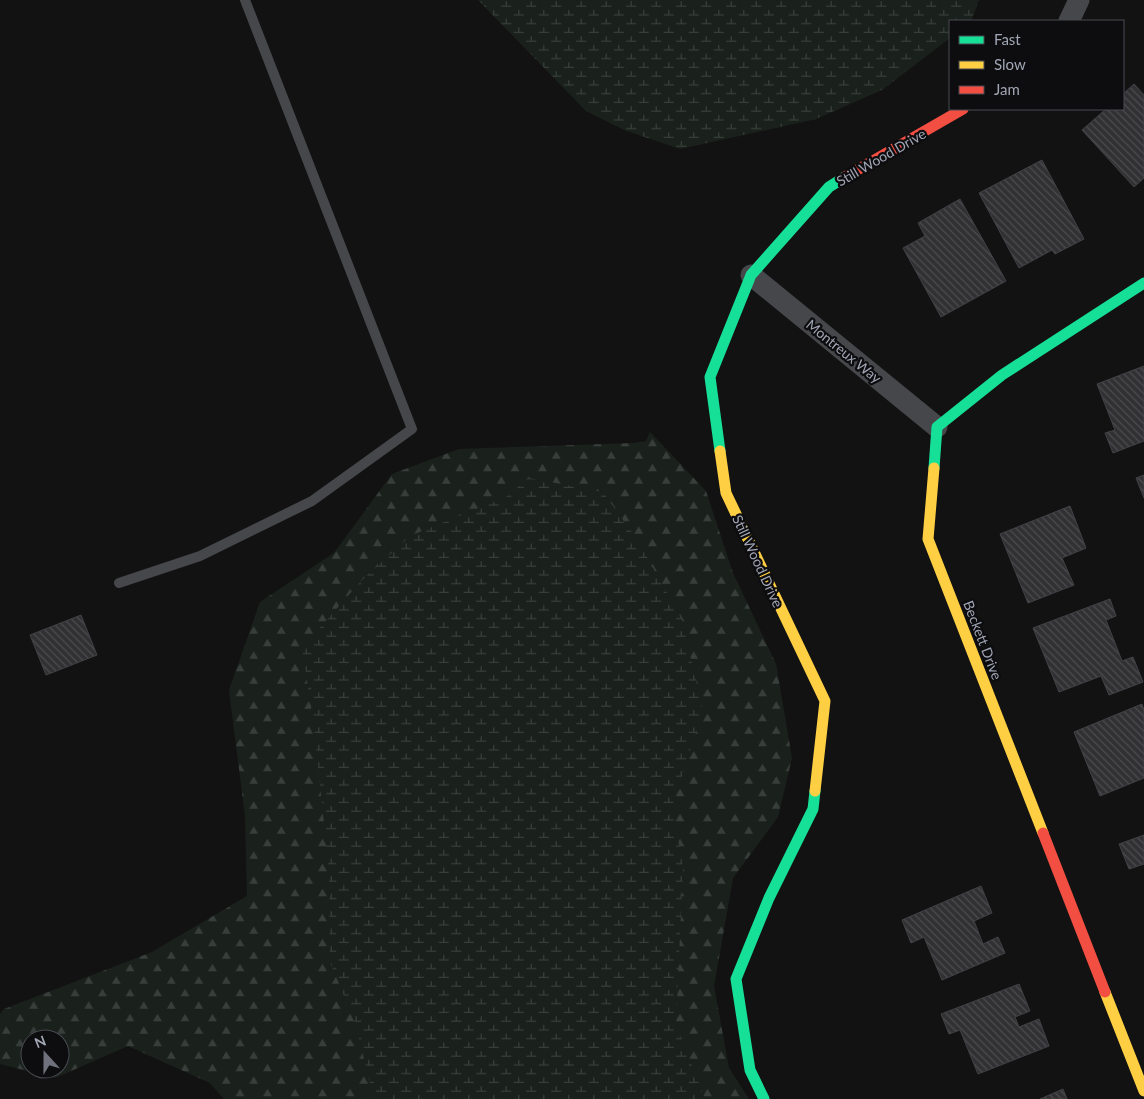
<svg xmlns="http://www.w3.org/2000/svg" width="1144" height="1099" font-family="Lato,sans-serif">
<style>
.forest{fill:url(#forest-firs);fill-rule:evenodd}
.wetland{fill:url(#wetland-marsh)}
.building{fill:url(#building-back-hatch);stroke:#404246}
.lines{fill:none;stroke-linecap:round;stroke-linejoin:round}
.lane{stroke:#46474b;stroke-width:10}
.street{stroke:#46474b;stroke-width:21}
.fast{stroke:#16e098;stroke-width:11}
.slow{stroke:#ffcf43;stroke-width:11}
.jam{stroke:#f24e42;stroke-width:11}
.labels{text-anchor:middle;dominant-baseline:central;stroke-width:4.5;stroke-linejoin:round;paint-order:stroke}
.street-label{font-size:14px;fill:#a1a6b5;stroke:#0d0c0e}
</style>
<defs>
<pattern id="forest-firs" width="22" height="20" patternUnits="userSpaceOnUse" patternTransform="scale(1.25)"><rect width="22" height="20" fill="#1a211c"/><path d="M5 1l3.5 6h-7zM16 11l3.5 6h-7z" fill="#383e3b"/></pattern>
<pattern id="wetland-marsh" width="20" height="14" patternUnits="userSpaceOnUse" patternTransform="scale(1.25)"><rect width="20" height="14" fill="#1a211c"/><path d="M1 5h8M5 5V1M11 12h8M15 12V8" fill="none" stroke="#383e3b"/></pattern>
<pattern id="building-back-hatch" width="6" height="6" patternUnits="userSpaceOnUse" patternTransform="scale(1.25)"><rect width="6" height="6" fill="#313133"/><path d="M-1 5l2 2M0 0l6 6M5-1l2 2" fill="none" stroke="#4c4c4e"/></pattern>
</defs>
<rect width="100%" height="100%" fill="#121212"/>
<path class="forest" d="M650,432L706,491L733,573L776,664L792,758L778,817L733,878L714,986L729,1068L749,1099H224L210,1083L128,1046L55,1078L0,1064V1014L4,1009L152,952L247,896L245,816L229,690L260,602L334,553L392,474L459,449L634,443L646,441ZM30,1039H60V1069H30Z"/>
<path class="wetland" d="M478,0H979L971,21H950V38L882,90L816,119L680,149L624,130L586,111Z
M529,478L603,492L638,541L682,620L703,711L672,807L683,867L676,1024L705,1099H374L355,1023L330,962L329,872L314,727L302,648L361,581L410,536L506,497Z"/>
<path class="building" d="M1134,84L1144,95V178L1134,187L1082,130L1106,109H1123V94Z
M1042,160L1084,239L1055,254L1052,250L1019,268L979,193Z
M960,199L1006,281L941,317L903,248L925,236L918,223Z
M1144,366V441L1113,453L1105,433L1115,430L1097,384Z
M1144,475V498L1136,478Z
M1070,506L1086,548L1062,558L1074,585L1028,603L1000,534Z
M1110,599L1116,616L1106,620L1122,661L1133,657L1143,682L1109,695L1101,676L1059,692L1033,628Z
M81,615L97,655L46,675L30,635Z
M1142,704L1144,710V778L1100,796L1074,732Z
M1144,835V864L1129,869L1119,844Z
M981,886L992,913L974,921L983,944L998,937L1005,953L942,980L924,937L911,943L902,920Z
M1019,984L1030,1011L1015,1017L1019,1027L1039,1019L1049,1046L978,1074L960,1030L949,1034L941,1014Z
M1063,1089L1067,1099H1040Z"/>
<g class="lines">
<path class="lane" d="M119,583L200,556L312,501L412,429L245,0"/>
<path class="street" d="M1069,21L1079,0
M751,275L937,427"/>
<path class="fast" d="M720,451L710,377L751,275L829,187L845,177
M934,468L937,427L1002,375L1144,283
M764,1099L750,1070L736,979L769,898L813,809L815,791"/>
<path class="slow" d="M720,451L726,493L825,701L815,791
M934,468L928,539L1043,833
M1105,992L1144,1091"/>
<path class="jam" d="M845,177L963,109
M1043,833L1105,992"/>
</g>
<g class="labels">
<g class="street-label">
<text transform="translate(881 157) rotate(-30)">Still Wood Drive</text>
<text transform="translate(844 351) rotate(39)">Montreux Way</text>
<text transform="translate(758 561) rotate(65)">Still Wood Drive</text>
<text transform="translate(983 640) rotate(69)">Beckett Drive</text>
</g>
</g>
<rect x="949" y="20" width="175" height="90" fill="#0d0c0e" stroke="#484a51"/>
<rect x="959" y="36" width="25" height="8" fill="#16e098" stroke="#484a51"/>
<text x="994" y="45" font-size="15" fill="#a1a6b5">Fast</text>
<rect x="959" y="61" width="25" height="8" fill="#ffcf43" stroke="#484a51"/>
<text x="994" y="70" font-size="15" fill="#a1a6b5">Slow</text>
<rect x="959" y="86" width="25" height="8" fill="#f24e42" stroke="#484a51"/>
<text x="994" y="95" font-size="15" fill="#a1a6b5">Jam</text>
<g transform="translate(45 1054) rotate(339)"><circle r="24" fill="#0d0c0e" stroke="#484a51"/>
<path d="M0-4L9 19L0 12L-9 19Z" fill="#6f727c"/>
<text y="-8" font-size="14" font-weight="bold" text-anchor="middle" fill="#a1a6b5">N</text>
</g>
</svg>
